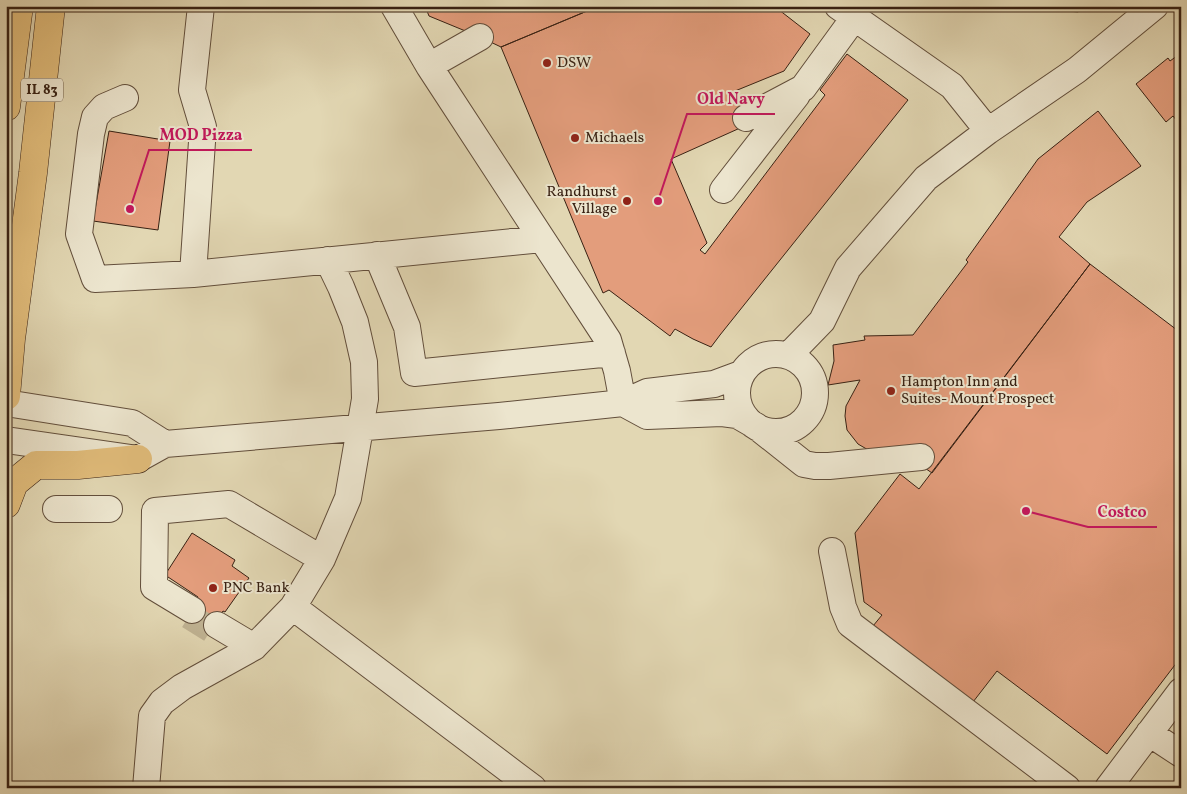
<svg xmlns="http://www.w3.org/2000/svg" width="1187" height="794" font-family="Vollkorn,serif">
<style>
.building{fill:#e39d7c;stroke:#382113}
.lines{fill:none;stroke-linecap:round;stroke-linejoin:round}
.minor-tunnel{stroke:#c0b393;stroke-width:26;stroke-dasharray:26 13;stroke-linecap:butt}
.minor-casing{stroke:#624e3b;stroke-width:28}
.major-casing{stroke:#382113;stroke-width:29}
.minor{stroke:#ece5ce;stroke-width:26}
.major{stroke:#e1bc7a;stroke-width:28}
.poi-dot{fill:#8f2418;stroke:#ece5ce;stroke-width:2}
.labels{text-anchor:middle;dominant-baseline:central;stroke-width:4;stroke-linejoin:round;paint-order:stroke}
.shield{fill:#ece5ce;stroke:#6e5c4b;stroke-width:1}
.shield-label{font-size:14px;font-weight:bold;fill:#382113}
.poi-label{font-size:15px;fill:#382113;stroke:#ece5ce;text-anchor:start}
.leader{fill:none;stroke:#c2185b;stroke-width:2}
.callout-dot{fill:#c2185b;stroke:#ece5ce;stroke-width:2}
.callout-label{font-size:16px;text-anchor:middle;font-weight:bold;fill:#c2185b;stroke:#ece5ce;stroke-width:4;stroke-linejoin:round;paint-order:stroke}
</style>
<rect width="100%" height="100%" fill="#e2d7b3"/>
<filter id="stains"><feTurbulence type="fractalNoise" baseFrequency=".004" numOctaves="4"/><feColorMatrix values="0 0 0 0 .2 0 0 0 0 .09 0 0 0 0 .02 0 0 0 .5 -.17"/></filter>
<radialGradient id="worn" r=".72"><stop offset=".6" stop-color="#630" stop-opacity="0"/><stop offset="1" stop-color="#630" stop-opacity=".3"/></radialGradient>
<path class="building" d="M425,6H599L501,47L480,37L429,16Z
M599,6H774L810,34L784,71L735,91L749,124L671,159L707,243L700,250L705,254L825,95L820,90L847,54L908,100L720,335L711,347L693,339L675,329L670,336L609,290L603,293L501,47Z
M1016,6H1085L1078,12Z
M1181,53V126L1173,116L1166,122L1136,84L1168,58L1170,61Z
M1098,111L1141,166L1087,202L1059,237L1090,264L932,473L922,466L870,451L858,444L847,430L845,416L846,406L860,380L828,385L834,361L833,345L865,340L864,336L913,335L968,262L966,260L1038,159Z
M109,131L170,141L158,230L93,221Z
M1090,264L1177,330L1181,326V657L1107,754L997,671L973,702L873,626L882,615L864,602L855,533L900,474L919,489Z
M192,533L235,560L232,566L249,578L225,612L223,611L208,634L184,618L198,597L165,575Z"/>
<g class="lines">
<path class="minor-tunnel" d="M189,616L213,631"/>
<defs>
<path id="minor" d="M394,6L429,66L608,340L617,371L623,403
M838,6L952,86L988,131
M429,66L480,37
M125,98L104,107L95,117L91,134L79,234L95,279L193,274L542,239
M746,118L803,88L854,18
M723,190L797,95
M377,255L407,327L414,373L612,353
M193,274L203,127L192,90L201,6
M737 393a39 39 0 1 1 78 0a39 39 0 1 1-78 0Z
M789,355L822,321L848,268L926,178L988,131L1077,70L1155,6
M6,403L132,423L165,444
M623,403L647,416L722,413L737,415L756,426L804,464L815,466H829L921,457
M6,440L138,459L165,444L499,416L623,403L647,392L714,384L741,374
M56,509H109
M832,551L843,607L850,624L1067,788
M293,607L533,788
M192,610L154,587L155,511L229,504L322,559
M217,625L254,647
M1149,733L1181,754
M146,788L152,716L162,702L182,687L254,647L293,607L322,559L348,498L365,399L364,362L355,322L341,287L328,260
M1108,788L1181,691"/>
<path id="major" d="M6,107L19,6
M6,396L11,339L33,173L51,6
M6,504L14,483L36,465H78L138,459"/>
</defs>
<use href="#minor" class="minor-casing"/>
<use href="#major" class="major-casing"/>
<use href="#minor" class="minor"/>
<use href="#major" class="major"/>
</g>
<g class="poi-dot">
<circle cx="547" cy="63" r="5"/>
<circle cx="575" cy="138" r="5"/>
<circle cx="627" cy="201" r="5"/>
<circle cx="891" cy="391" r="5"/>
<circle cx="213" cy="588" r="5"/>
</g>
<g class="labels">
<rect class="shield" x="21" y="78.5" width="42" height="23" rx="4"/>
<g class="shield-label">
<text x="42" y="90">IL 83</text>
</g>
<g class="poi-label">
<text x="557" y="63">DSW</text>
<text x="585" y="138">Michaels</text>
<text x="617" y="192" text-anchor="end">Randhurst<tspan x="617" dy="17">Village</tspan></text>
<text x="901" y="382">Hampton Inn and<tspan x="901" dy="17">Suites- Mount Prospect</tspan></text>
<text x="223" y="588">PNC Bank</text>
</g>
</g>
<path class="leader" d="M658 201L687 114H775M130 209L149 150H252M1026 511L1088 527H1157"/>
<g class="callout-dot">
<circle cx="658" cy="201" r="5"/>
<circle cx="130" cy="209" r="5"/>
<circle cx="1026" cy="511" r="5"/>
</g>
<g class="callout-label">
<text x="731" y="104">Old Navy</text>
<text x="201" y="140">MOD Pizza</text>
<text x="1122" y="517">Costco</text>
</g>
<rect width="1187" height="794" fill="none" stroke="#e2d7b3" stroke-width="25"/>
<rect x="8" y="8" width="1172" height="779" fill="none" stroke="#382113" stroke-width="2.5"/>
<rect x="12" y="12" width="1162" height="769" fill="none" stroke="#382113"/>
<rect width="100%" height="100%" filter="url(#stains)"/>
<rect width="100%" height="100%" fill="url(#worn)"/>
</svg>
